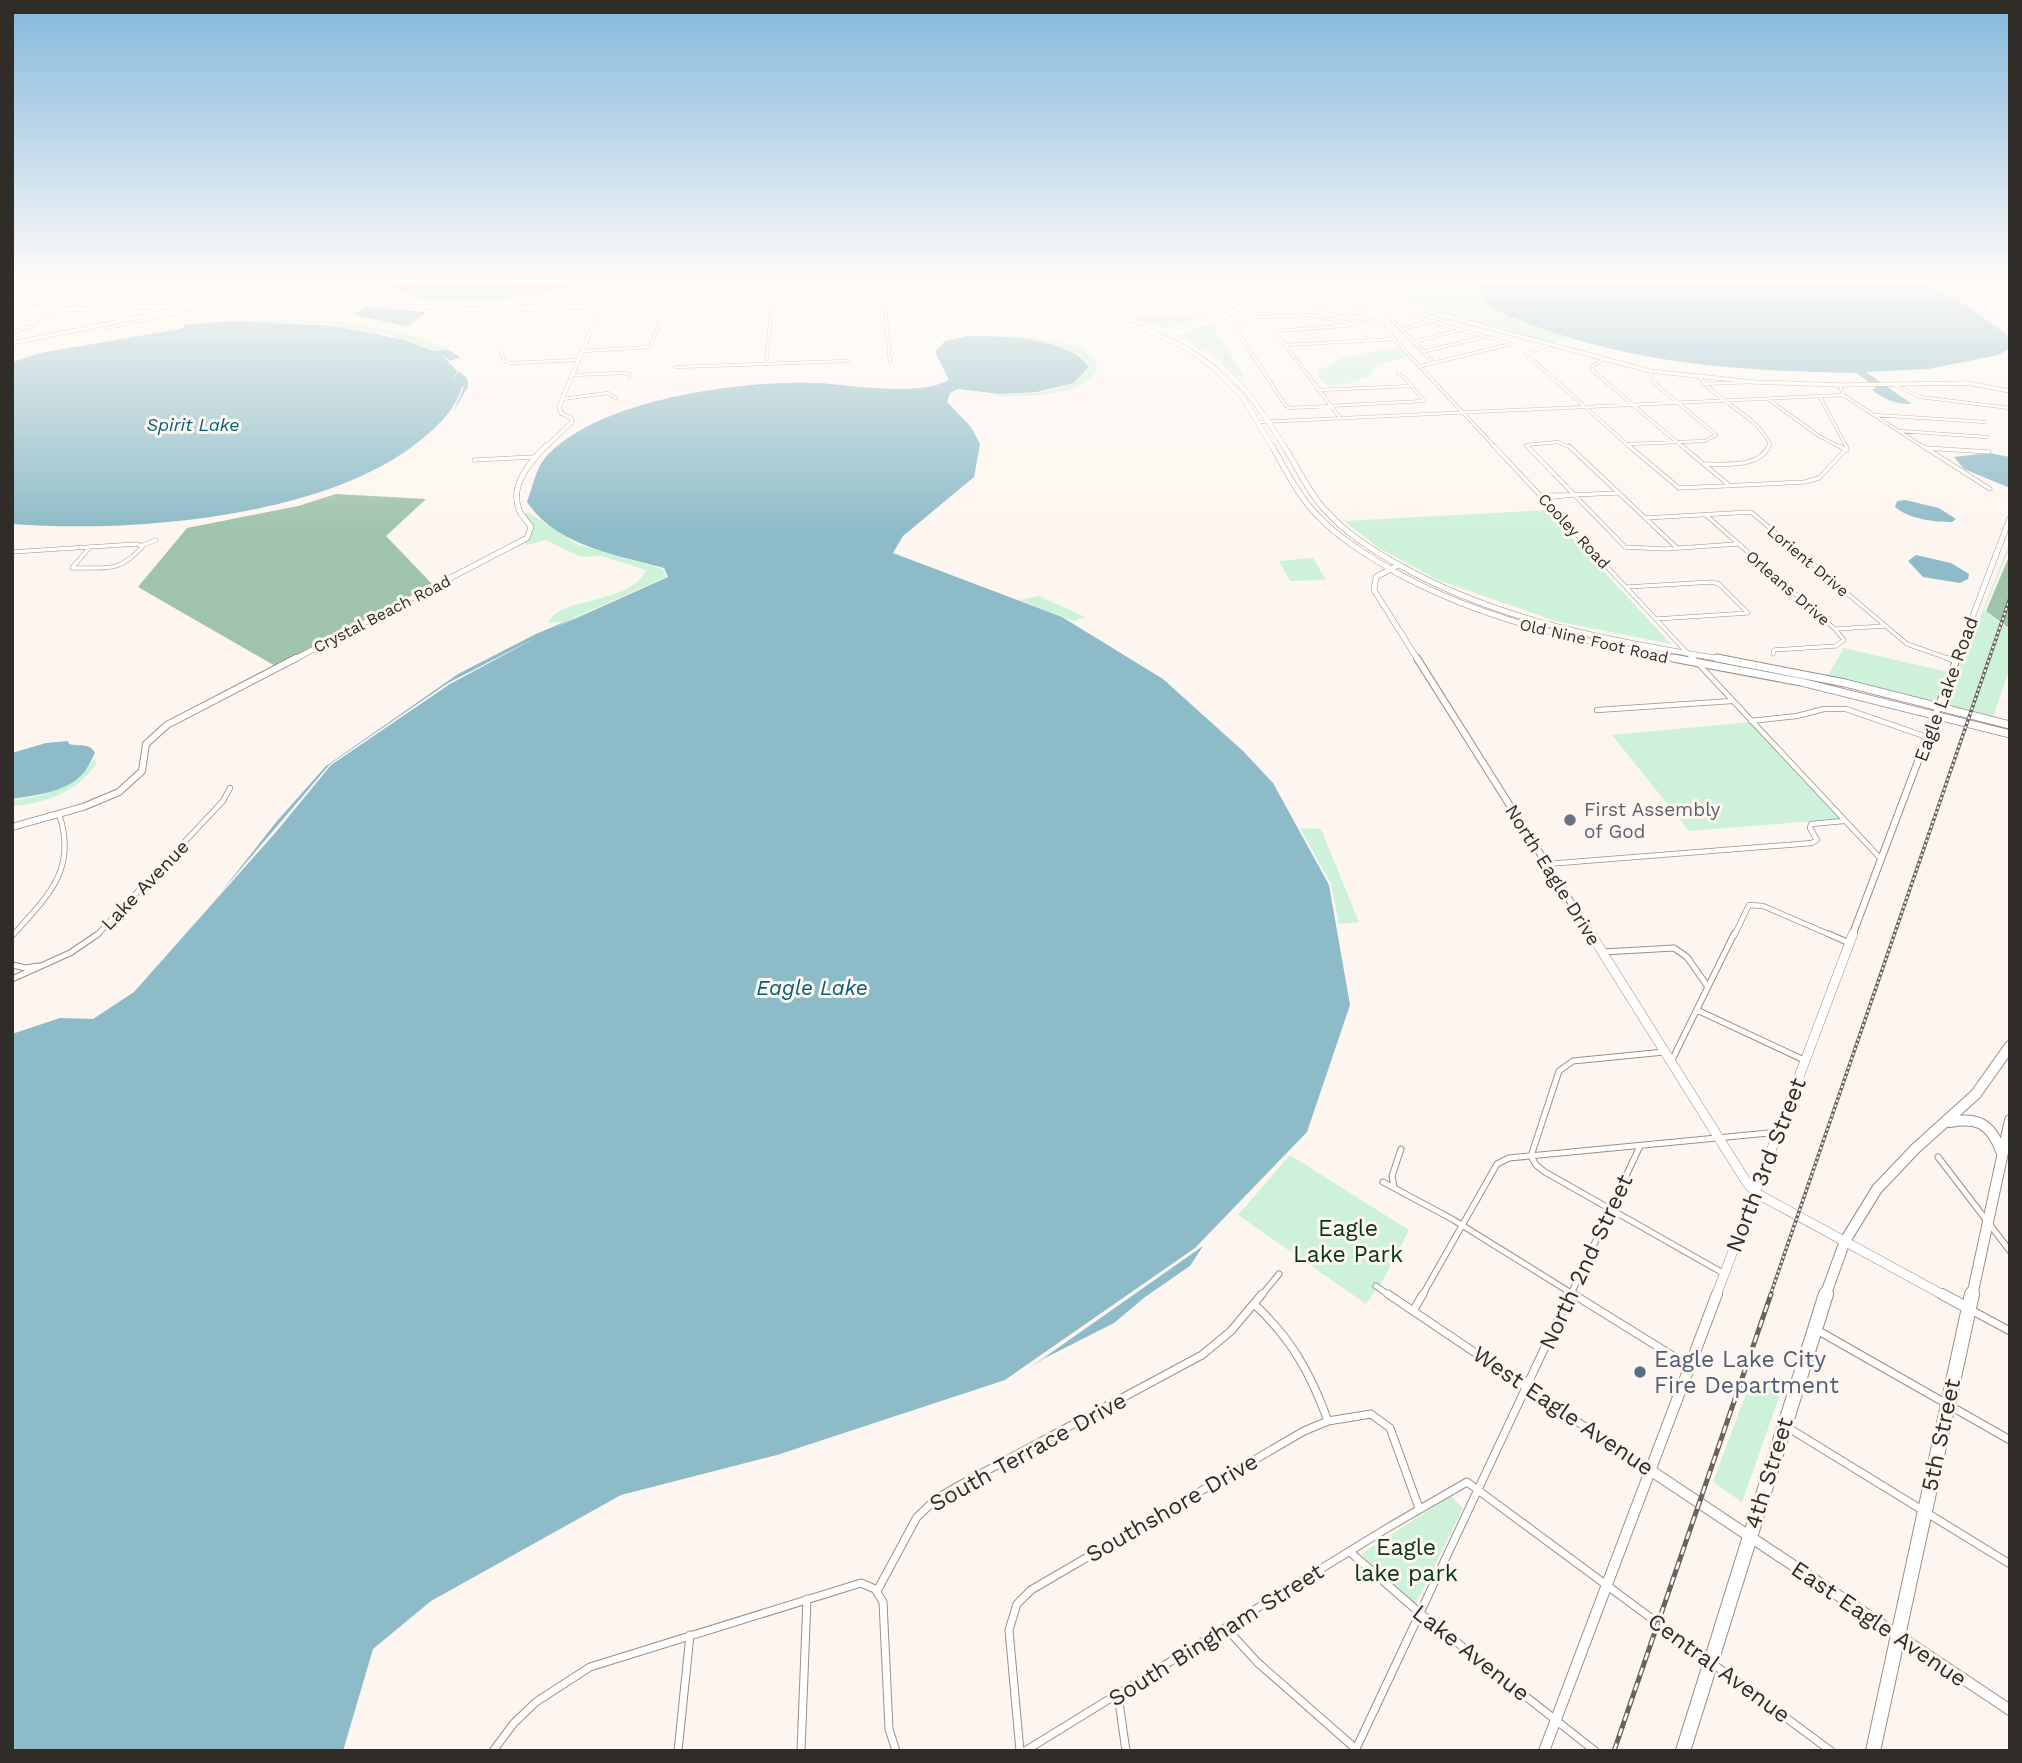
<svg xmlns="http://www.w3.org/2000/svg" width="2022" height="1763" font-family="'Work Sans',sans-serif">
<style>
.industrial{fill:#f1e9ff}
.green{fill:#cef2d9}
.forest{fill:#a0c3ab}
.water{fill:#8dbbc7}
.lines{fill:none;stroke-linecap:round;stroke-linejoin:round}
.street-far4-casing{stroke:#9b9087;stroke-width:3.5}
.street-far3-casing{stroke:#9b9087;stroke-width:4.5}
.street-far2-casing{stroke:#9b9087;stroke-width:6}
.street-far1-casing{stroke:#9b9087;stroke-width:7}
.street-casing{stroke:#9b9087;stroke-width:9}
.secondary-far4-casing{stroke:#9b9087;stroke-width:4.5}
.secondary-far3-casing{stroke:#9b9087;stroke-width:6}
.secondary-far2-casing{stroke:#9b9087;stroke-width:8}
.secondary-far1-casing{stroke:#9b9087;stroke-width:10}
.secondary-casing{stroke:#9b9087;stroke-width:12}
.primary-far2-casing{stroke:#9b9087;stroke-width:5}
.primary-far1-casing{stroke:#9b9087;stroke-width:6}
.primary-casing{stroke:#9b9087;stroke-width:9}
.highway-far1-casing{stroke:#9b9087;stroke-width:12}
.highway-casing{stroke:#9b9087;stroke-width:16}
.street-far4{stroke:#fff;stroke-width:2.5}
.street-far3{stroke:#fff;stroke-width:3.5}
.street-far2{stroke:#fff;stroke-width:4.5}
.street-far1{stroke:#fff;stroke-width:5}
.street{stroke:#fff;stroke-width:7}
.secondary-far4{stroke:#fff;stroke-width:3.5}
.secondary-far3{stroke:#fff;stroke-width:5}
.secondary-far2{stroke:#fff;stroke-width:6}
.secondary-far1{stroke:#fff;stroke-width:9}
.secondary{stroke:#fff;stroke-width:10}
.primary-far2{stroke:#fff;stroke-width:4.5}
.primary-far1{stroke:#fff;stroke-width:5}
.primary{stroke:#fff;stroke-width:7}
.highway-far1{stroke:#fff;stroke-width:10}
.highway{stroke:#fff;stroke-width:14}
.rail-far1-casing{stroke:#67635e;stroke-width:3.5}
.rail-casing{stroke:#67635e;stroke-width:5}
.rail-far1{stroke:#fdf6f0;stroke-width:2;stroke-dasharray:2.5;stroke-linecap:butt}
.rail{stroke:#fdf6f0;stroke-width:2.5;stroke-dasharray:8;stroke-linecap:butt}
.worship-dot{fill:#6b7280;stroke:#fdf6f0;stroke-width:2.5}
.service-dot{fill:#5c6f8a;stroke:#fdf6f0;stroke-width:2.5}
.labels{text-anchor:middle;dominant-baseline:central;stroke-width:6;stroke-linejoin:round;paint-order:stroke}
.far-street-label{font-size:16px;fill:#302c28;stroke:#fdf6f0}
.far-water-label{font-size:18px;font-style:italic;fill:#006273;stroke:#fdf6f0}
.street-label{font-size:19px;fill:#302c28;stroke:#fdf6f0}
.worship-label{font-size:19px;fill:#5b616d;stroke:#fdf6f0;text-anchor:start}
.water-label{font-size:21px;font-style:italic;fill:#006273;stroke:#fdf6f0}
.near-street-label{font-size:23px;fill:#302c28;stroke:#fdf6f0}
.near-park-label{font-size:23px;fill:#06341c;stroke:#fdf6f0}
.near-service-label{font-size:23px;fill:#4e5e75;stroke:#fdf6f0;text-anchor:start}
</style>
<rect width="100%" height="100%" fill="#fdf6f0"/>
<path class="industrial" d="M1932,284H1997L2010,290V299L1961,302Z"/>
<path class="green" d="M1359,284H1478L1487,303L1520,320L1569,338L1548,344L1443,316Z
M1207,315L1167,329L1130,318Z
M286,319C341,321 399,326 449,350L439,351L394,336L323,323L222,322Z
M1211,323L1243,375L1242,379L1210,351L1180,335Z
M1007,335C1026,339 1083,340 1093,358C1095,361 1095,365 1098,368C1083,398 1031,395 1002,397L994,394L1038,393L1055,389L1075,383L1090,367C1071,336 1021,347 1007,335Z
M1398,347L1407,356L1377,365L1371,376C1356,380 1321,398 1318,371L1342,358Z
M1547,510L1671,644L1555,621L1438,580L1379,548L1344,521Z
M528,512L576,544L663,569L666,577L576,617L561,622L548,623C561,595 629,606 646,570L601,556L581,557L546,540L527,545L523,542L534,529L533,524L523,514Z
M2010,542V548L1984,610L2010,630V668L1993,717L1944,704L1966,643L1972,637Z
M1313,558L1326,580L1290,581L1279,561Z
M1039,596L1085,617L1073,621L1020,600Z
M1844,648L1948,672L1950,669L1937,702L1827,676Z
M1750,722L1840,819L1689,831L1612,735Z
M95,758L96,764C78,792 44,804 12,806V801C51,793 71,791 95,758Z
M1300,828L1321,829L1359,922L1339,924L1331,884Z
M1290,1155L1409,1230L1383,1280L1366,1304L1238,1215Z
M1752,1377L1780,1395L1742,1502L1713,1482Z
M1451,1496L1463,1508L1414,1608L1361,1554Z"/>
<path class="forest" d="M336,494L426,499L386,536L434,586L277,667L138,587L187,528L298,506Z
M2010,554V629L1986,611Z"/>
<path class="water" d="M386,284H582C538,297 424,314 386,284Z
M1478,284H1929L1969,307L2010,337V348L1998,355L1928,369L1866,372L1912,404C1894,404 1886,400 1872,390L1877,387L1856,373C1744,371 1641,365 1535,326C1521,320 1498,314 1487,303C1483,298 1482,290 1478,284Z
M366,307L426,312L409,326H404L352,314Z
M233,321L335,326L404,340L434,351L449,350L460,357L450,361L442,355L457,371L453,382L458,371L467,378L468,387L454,410L464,387H462C455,411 436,428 417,443C322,518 130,533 12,524V362L40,353L179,329L185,327L183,325Z
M967,336C1000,336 1069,337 1089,367L1074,383L1037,392L1000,394L958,389L950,393L947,402L971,427L980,444L974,477L903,536L893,553L1062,617L1163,679L1243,751L1273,783L1329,885L1350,1005L1307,1132L1195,1248L1005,1380L777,1455L621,1495L431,1601L373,1649L343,1751H12V1034L60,1018L93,1019L134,992L276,832L331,765L450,684L552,629L668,577L664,568C617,555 556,546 527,502C532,489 536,468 545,458C597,399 742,380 817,383C854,385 918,397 949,380L935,352L945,341Z
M1989,453L2010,457V488L1964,469L1954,457Z
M1905,500L1939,508L1956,519L1952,522C1934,522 1909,519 1895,507L1897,501Z
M1916,555L1951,563L1969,574L1968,579L1960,583L1923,577L1908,561Z
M576,617L448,683L330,764L221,892L277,821L326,766L458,674L536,634Z
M68,741L69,744C80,747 89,742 95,753C92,758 90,764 87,768C72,792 37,795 12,799V753L46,743Z
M1203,1246L1190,1266L1145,1297L1114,1323L1043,1359L1025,1371Z"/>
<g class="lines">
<defs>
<path id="street-far4" d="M616,284H626
M711,284L713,286
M881,284L883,292
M990,284L992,290L1024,289
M1185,284L1202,312
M12,286L15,284
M773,288L839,284
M1273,291L1282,298L1379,323L1496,448
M604,296L670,293L677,284
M772,296L774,284
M884,296L890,362
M1964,298L2010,296
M1338,302L1358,307
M12,303L41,284
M518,303L556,302L608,289
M602,303L608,287L614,284
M262,305L274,306L280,303
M34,308L69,284
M71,309L100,291L212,288
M1357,313L1360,311L1358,307L1392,300
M1413,316L1512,344
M1389,317L1434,363
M104,324L108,328L192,309
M1403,329L1445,317
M12,332L33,326L55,311
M1372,340L1355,325L1312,315L1256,317L1234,326L1285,405L1290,408L1424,401L1404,377L1398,374
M1414,342L1459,330
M1285,345L1395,339
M1548,345L1526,354L1631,448
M582,351L650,347L659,324
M1422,352L1483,337
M502,353L503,360L510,363L579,360
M1602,360L1592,366L1593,371L1684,448
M766,364L772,300
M1421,366L1511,344
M676,367L848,361
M573,375L622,373L629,374V377
M1699,376C1718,404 1755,413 1770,444L1768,448
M1704,384L1751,382
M1892,384L1920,397L2010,408
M1840,385L1843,395L1925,448
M1318,390L1412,386
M1820,397L1847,448
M562,399L608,393L616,398
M1768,399L1819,436L1842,448
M1875,415L1985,422
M1340,418L1275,331L1354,325
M1257,422L1843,395
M1900,431L1987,437
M1628,444L1705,441L1716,435L1652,381L1650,371
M1529,448L1526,445L1558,442L1571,448"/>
<path id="street-far3" d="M1494,446L1694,660
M1527,446L1625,547L1665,549L1737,544
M1569,446L1676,547
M1629,446L1679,488L1805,482L1819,478L1847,448L1846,446
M1682,446L1729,485
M1839,446L1847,450
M1923,446L1990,489
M1926,448L1989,452
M474,460L535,457
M1705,464C1725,464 1759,468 1769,446
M1541,495H1572L1545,498
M1573,495L1617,493
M1706,515L1835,629L1844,640L1836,646L1774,650L1773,654
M1645,518L1751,512L1907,644L1953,660
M143,545L156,540
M12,552L136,544L143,546C118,574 107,567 72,568L89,548
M1627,587L1712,582L1719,584L1748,613L1656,619
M1836,629L1885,626"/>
<path id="street-far2" d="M1693,658L1881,859
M1947,658L1956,661
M1597,710L1732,701
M1751,721L1797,716L1824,709H1846L1927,737
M1547,864L1812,843L1817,840L1810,828L1811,824L1844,821
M12,936C47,897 78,870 59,814
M96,936L223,801L230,788
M1734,936L1749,905L1763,906L1833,936"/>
<path id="street-far1" d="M1829,934L1849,943
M1603,952L1674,948L1687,957L1708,987
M12,965L26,968L38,966
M12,979L70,953L98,934
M1697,1010L1804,1060
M1672,1060L1734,934
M1531,1156L1536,1165L1545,1172L1723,1273
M1531,1156L1559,1071L1573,1061L1664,1052
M1938,1157L2010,1251
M1383,1182L1452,1219L1576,1296
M1394,1187L1392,1176L1401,1149
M1376,1286L1390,1296
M1261,1296L1279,1274
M1422,1296L1497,1164L1509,1158L1779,1132
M1570,1296L1640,1146"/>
<path id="street" d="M1388,1294L1649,1470
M1573,1294L1689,1366
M1254,1304C1291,1338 1311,1374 1328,1421
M1971,1310L2010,1331
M1413,1311L1423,1294
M1817,1330L2010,1440
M1787,1427L2010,1564
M1350,1552L1421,1614L1595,1751
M877,1591L917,1517L936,1499L960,1485L1202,1355L1231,1331L1262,1294
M1226,1628L1257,1662L1356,1749
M1118,1695L1126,1751
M493,1751L514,1723L536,1702L590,1667L861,1583L875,1589L883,1602L889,1729L896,1751
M678,1751L690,1635
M801,1751L807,1599
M1020,1751L1009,1630L1017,1604L1031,1590L1304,1431L1328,1421L1371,1414L1390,1428L1419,1508
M1025,1751L1389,1527L1467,1482L1831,1751
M1355,1751L1570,1294"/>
<path id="secondary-far4" d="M1022,284L1026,297L1024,300
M1357,284L1426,311L1650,371L1754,382L1840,385L1967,383L2010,391
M1999,284L2010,289
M1024,289L1162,284
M12,343L225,300L284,284
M545,448L572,422L571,418L561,413L559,407L602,303"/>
<path id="secondary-far3" d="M1398,565L1376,577L1374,590L1418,660
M293,660L527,538L531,527C528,522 524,518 521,514C507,488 529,463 546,446
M1956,660L2010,518"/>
<path id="secondary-far2" d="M1417,658L1592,936
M12,827L83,807L119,792L142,771L146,744L167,725L296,658
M1852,936L1957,658"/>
<path id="secondary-far1" d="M1591,934L1747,1183L1756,1193L1945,1296
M1716,1296L1853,934"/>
<path id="secondary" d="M1942,1294L1968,1308
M1650,1470L2010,1710
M1544,1751L1717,1294"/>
<path id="primary-far2" d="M12,311L318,302L492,310L923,294L1002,298L1078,310L1147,330L1186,348L1212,366L1242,396L1273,448
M1212,316L1272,284
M1170,334C1229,364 1251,392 1285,448
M1170,335L1225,316L1285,284"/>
<path id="primary-far1" d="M1272,446C1286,470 1299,498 1319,517C1341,540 1370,557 1397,573C1487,622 1582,641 1682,660
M1284,446C1298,468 1309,494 1328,513C1348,535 1375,552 1401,566C1502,623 1614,641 1727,660"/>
<path id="primary" d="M1673,658L1801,682L2010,734
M1717,658L1845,683L2010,725"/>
<path id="highway-far1" d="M1950,1122C1978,1117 1991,1124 2001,1151
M1825,1296L1845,1241L1877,1189L1915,1149L1976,1094L2010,1046
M1972,1296L2010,1120"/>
<path id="highway" d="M1683,1751L1826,1294
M1873,1751L1972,1294"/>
</defs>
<use href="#street-far4" class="street-far4-casing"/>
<use href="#street-far3" class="street-far3-casing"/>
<use href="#street-far2" class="street-far2-casing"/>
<use href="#street-far1" class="street-far1-casing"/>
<use href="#street" class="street-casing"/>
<use href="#secondary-far4" class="secondary-far4-casing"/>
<use href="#secondary-far3" class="secondary-far3-casing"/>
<use href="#secondary-far2" class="secondary-far2-casing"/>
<use href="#secondary-far1" class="secondary-far1-casing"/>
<use href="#secondary" class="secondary-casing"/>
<use href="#primary-far2" class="primary-far2-casing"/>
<use href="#primary-far1" class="primary-far1-casing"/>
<use href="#primary" class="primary-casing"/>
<use href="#highway-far1" class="highway-far1-casing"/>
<use href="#highway" class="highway-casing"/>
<use href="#street-far4" class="street-far4"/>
<use href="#street-far3" class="street-far3"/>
<use href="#street-far2" class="street-far2"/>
<use href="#street-far1" class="street-far1"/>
<use href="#street" class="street"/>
<use href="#secondary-far4" class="secondary-far4"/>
<use href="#secondary-far3" class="secondary-far3"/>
<use href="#secondary-far2" class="secondary-far2"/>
<use href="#secondary-far1" class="secondary-far1"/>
<use href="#secondary" class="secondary"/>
<use href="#primary-far2" class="primary-far2"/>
<use href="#primary-far1" class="primary-far1"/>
<use href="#primary" class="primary"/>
<use href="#highway-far1" class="highway-far1"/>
<use href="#highway" class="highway"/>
<defs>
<path id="rail-far1" d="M1770,1296L2010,598"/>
<path id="rail" d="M1614,1751L1771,1294"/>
</defs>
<use href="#rail-far1" class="rail-far1-casing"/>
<use href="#rail" class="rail-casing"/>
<use href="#rail-far1" class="rail-far1"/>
<use href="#rail" class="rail"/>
</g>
<linearGradient id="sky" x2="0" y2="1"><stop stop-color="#83b7db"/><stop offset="0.53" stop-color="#fefbf8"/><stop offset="1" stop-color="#fefbf8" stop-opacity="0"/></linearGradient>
<rect width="2022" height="531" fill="url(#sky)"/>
<circle class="worship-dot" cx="1570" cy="820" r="7"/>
<circle class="service-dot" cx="1640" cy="1372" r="7"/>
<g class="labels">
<g class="far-street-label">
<text transform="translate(1574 531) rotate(47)">Cooley Road</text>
<text transform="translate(1808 561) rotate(40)">Lorient Drive</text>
<text transform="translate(1788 588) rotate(41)">Orleans Drive</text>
<text transform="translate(382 614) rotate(-27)">Crystal Beach Road</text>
<text transform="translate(1594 641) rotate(13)">Old Nine Foot Road</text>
</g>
<g class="far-water-label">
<text x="193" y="424">Spirit Lake</text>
</g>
<g class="street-label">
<text transform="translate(1946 689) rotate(-70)">Eagle Lake Road</text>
<text transform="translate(1553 875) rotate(58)">North Eagle Drive</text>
<text transform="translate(145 885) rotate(-46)">Lake Avenue</text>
</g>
<g class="worship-label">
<text x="1584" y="809">First Assembly<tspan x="1584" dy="22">of God</tspan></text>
</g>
<g class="water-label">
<text x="812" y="987">Eagle Lake</text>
</g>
<g class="near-street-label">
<text transform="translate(1766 1165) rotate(-69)">North 3rd Street</text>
<text transform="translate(1586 1262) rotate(-65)">North 2nd Street</text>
<text transform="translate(1563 1411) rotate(34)">West Eagle Avenue</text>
<text transform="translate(1941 1435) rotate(-78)">5th Street</text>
<text transform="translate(1028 1452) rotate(-29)">South Terrace Drive</text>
<text transform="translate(1769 1473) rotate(-73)">4th Street</text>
<text transform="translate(1172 1508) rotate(-30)">Southshore Drive</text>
<text transform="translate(1879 1624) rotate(34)">East Eagle Avenue</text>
<text transform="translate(1216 1635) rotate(-32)">South Bingham Street</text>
<text transform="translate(1471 1653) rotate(38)">Lake Avenue</text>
<text transform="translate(1719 1668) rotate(36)">Central Avenue</text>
</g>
<g class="near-park-label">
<text x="1348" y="1228">Eagle<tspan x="1348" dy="26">Lake Park</tspan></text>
<text x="1406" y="1547">Eagle<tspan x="1406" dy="26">lake park</tspan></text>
</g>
<g class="near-service-label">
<text x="1654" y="1359">Eagle Lake City<tspan x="1654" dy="26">Fire Department</tspan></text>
</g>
</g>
<rect width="2022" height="1763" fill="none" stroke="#302c28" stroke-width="28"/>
</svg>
